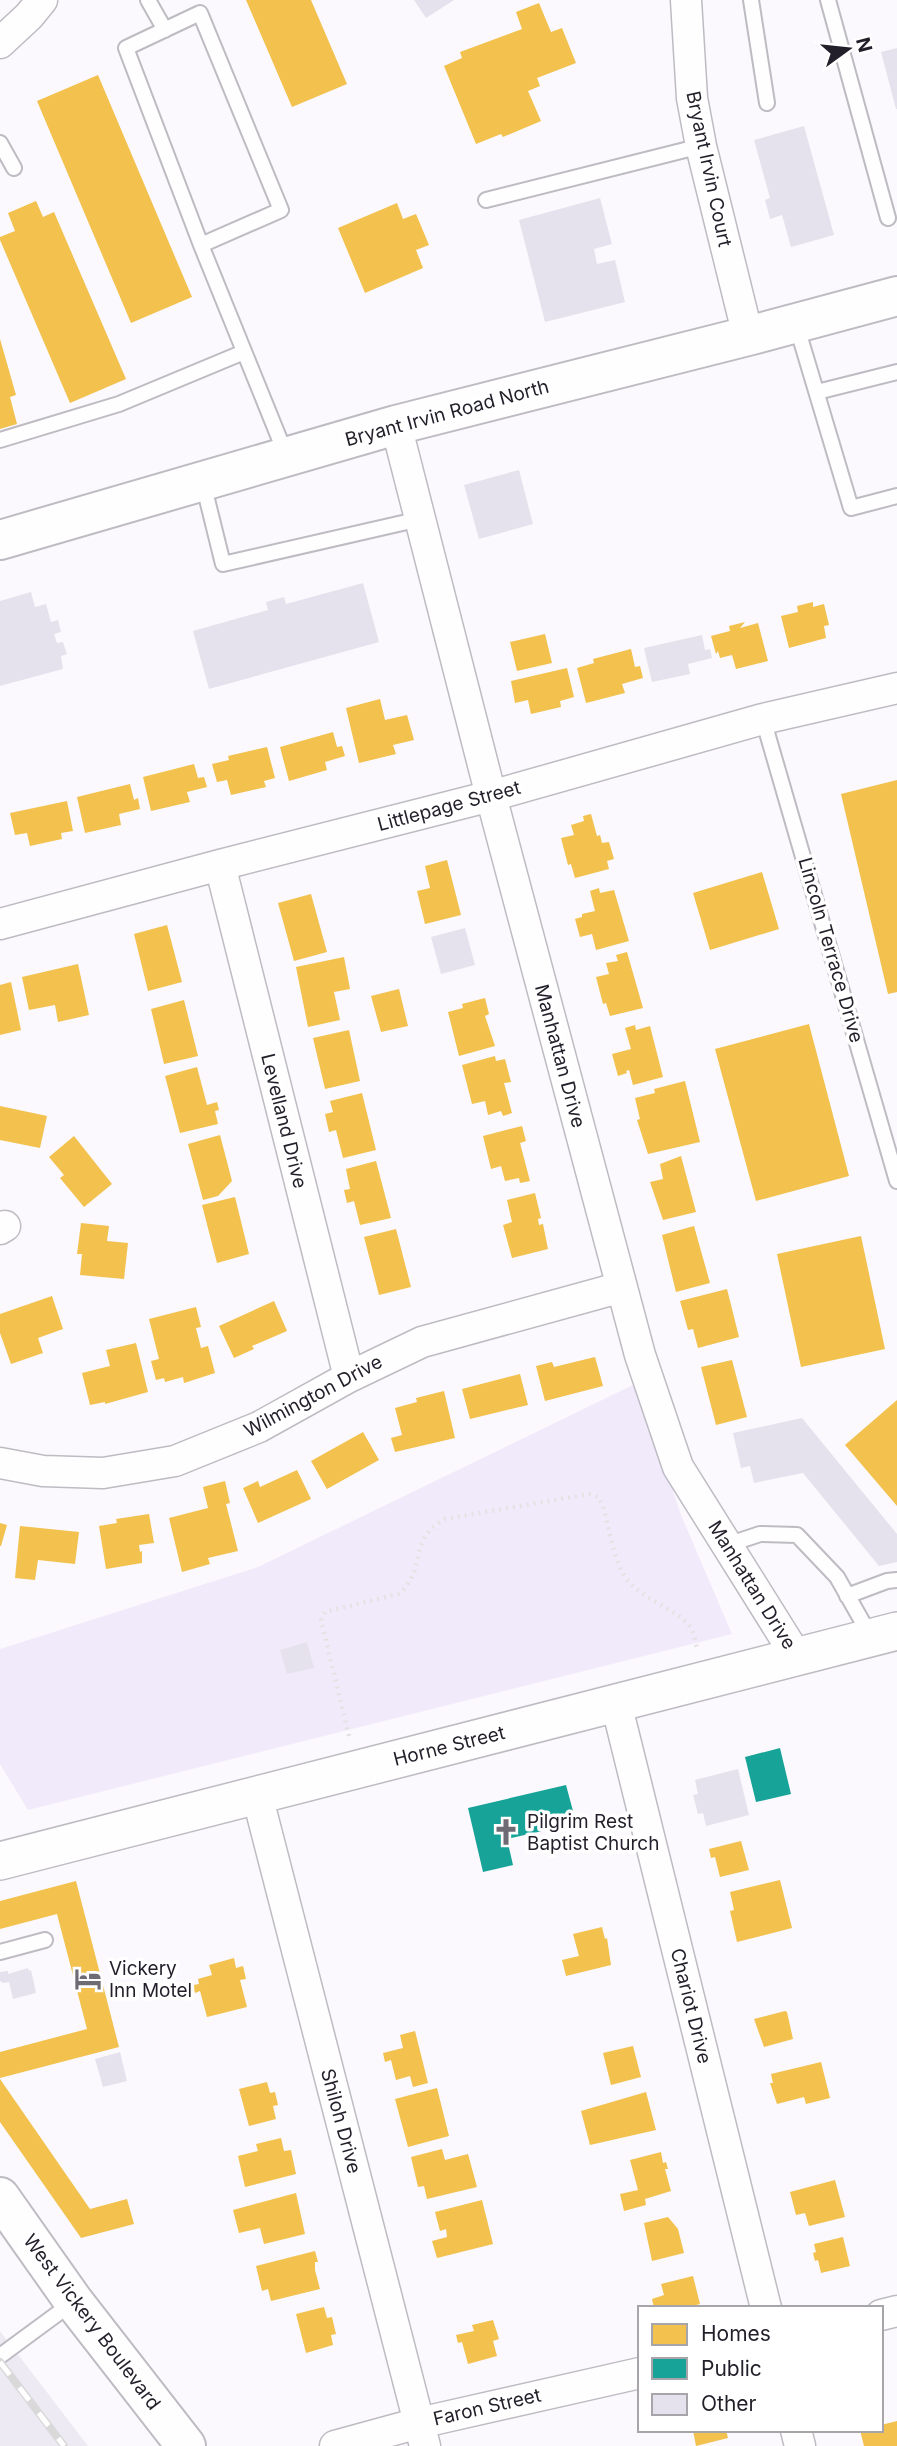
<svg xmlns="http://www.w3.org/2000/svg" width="897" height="2446" font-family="Inter,sans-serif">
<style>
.built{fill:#eeeaf4}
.green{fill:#f0eafa}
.homes{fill:#f2c14e}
.public{fill:#17a398}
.building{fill:#e6e2ed}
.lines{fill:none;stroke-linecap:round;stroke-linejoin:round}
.service-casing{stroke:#bebbc3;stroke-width:18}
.minor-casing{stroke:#bebbc3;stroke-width:33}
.tertiary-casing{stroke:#bebbc3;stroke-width:40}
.secondary-casing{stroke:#bebbc3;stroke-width:42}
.path{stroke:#e3e3e4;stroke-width:4.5;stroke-dasharray:2 5;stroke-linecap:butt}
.service{stroke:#fefeff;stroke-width:14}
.minor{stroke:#fefeff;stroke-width:30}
.tertiary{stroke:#fefeff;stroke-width:37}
.secondary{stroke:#fefeff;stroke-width:38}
.rail-casing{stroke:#d9d9da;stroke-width:8}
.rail{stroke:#fff;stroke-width:5;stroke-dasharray:16;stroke-linecap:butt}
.labels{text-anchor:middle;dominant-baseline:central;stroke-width:7;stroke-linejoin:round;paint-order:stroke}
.street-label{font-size:19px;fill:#231f2a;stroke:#fff}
.poi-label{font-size:19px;fill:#231f2a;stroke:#fff;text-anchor:start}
</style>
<rect width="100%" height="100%" fill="#fbf9fd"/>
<path class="built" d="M0,2331L88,2446H0Z"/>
<path class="green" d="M637,1383L681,1515L732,1634L28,1810L0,1764V1649L258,1567Z"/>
<path class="homes" d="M246,0H311L347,84L292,107Z
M539,3L551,32L562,28L576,63L537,78L540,86L528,91L541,121L503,137L501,134L476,144L444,66L462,58L460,52L522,29L516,12Z
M98,75L192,297L131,323L37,101Z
M36,201L43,217L54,212L126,379L70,403L0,240V237L15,231L8,213Z
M397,203L403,219L416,214L429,245L416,250L423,268L365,293L338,228Z
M0,339L16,395L10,397L17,424L0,429Z
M813,602V607L824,604L829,625L824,626L826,638L789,648L781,616L798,612L797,606Z
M745,622L740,628L758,623L768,661L736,669L732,655L720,658L718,651L716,654L711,636L730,631L729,626Z
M545,634L552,663L517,671L510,642Z
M631,649L635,667L640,666L643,678L622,684L625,693L586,703L577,668L594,663L593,659Z
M567,668L574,697L560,701L561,707L531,714L528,700L515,703L511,681Z
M380,699L385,720L407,715L414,740L393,745L396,754L359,763L346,708Z
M333,732L337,747L342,746L345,756L325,762L327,770L289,781L280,747Z
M267,747L275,778L264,781L266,787L231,795L227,780L217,782L212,764L229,760L228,756Z
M194,764L198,778L204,777L207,787L187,792L190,802L151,811L143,777Z
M897,780V992L888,994L841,794Z
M130,784L134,800L138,798L140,809L119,814L121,825L85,833L77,797Z
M67,801L73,831L61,833L62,839L30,846L27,833L15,835L10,813Z
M591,814L597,836L600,835L602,843L609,842L614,859L607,861L609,869L575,878L571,864L568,865L561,838L574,835L571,825L584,821L583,816Z
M447,860L461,915L425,924L417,891L430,888L425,866Z
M762,872L779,929L710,950L693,893Z
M599,888L600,893L614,890L629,941L596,950L592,934L580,937L575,919L582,917V914L595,911L590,891Z
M311,894L327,952L294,961L278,903Z
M167,925L182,982L148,991L134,934Z
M627,952L643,1008L610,1016L606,1003L603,1004L596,977L609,974L606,963L618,961L616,955Z
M344,957L350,989L334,992L340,1020L308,1027L296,967Z
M78,964L89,1015L58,1022L55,1005L29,1010L22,977Z
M11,982L21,1030L0,1035V985Z
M399,989L408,1026L381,1032L371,996Z
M485,998L489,1014L485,1016L495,1046L459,1056L448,1012L463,1008L462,1004Z
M184,1000L198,1056L164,1064L151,1009Z
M809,1024L849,1176L756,1201L715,1049Z
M635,1025L636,1030L650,1026L663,1077L633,1085L629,1070L626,1071L627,1073L618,1076L612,1054L631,1049L625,1028Z
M349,1030L360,1081L325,1089L313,1038Z
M495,1056L496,1061L505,1059L511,1082L504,1083L512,1113L503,1116L501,1111L488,1115L485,1101L472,1104L462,1065Z
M197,1067L207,1105L217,1102L219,1110L215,1111L218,1124L180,1133L165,1076Z
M685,1081L700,1142L648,1154L637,1120L640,1119L635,1098L655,1093L654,1089Z
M362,1093L376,1150L343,1158L336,1130L329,1132L325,1114L333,1112L330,1101Z
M0,1106L47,1116L40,1148L0,1140Z
M522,1126L526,1141L520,1143L530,1181L520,1183L519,1178L505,1181L501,1166L491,1169L483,1136Z
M220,1135L232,1181L218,1196L203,1200L188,1144Z
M74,1136L112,1184L84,1207L60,1178L64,1175L49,1157Z
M681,1156L696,1212L663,1220L650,1182L663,1179L660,1164Z
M376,1161L391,1218L360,1225L354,1201L347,1203L344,1190L350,1189L346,1169Z
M535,1193L541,1218L538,1219L539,1225L543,1224L548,1249L512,1258L503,1225L512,1222L507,1200Z
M235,1197L249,1254L217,1263L202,1205Z
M81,1223L109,1226L107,1241L128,1243L124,1279L80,1275L82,1254H77Z
M694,1226L710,1283L676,1292L662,1235Z
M396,1229L411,1287L379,1295L364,1237Z
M861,1236L885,1349L801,1367L777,1254Z
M727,1289L739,1337L698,1348L693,1329L688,1330L680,1301Z
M52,1296L63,1329L38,1338L43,1353L11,1364L0,1333V1314Z
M274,1301L287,1331L252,1346L254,1349L234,1358L219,1326Z
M196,1307L201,1327L196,1328L201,1348L208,1346L215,1373L184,1383L183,1377L165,1382L164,1378L156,1380L151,1361L159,1359L149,1319Z
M136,1343L148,1392L105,1404V1402L90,1405L82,1373L110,1366L106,1350Z
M595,1357L603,1386L545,1401L536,1366L552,1362L554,1367Z
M732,1360L747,1417L716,1425L701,1367Z
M520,1374L528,1405L470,1419L462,1389Z
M444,1391L455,1438L395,1452L391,1438L402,1435L395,1408L417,1402L416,1398Z
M897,1400V1506L845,1445Z
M363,1432L379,1460L327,1489L311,1461Z
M297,1470L311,1499L258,1523L243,1488L258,1481L260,1487Z
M225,1481L230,1503L226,1504L238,1551L208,1558L210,1564L182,1572L169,1518L208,1508L203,1487Z
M149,1514L154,1543L139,1545L140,1552L142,1551V1563L106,1569L99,1526L117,1523L116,1519Z
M0,1523L7,1525L1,1546H0Z
M20,1526L79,1532L75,1564L38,1560L35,1580L15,1578Z
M741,1841L749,1870L720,1877L715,1857L711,1858L709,1849Z
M780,1880L792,1928L737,1942L730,1911L734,1910L730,1892Z
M76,1881L119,2047L0,2078V2052L87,2029L57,1914L0,1929V1901Z
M602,1927L605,1939L607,1938L611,1965L566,1976L562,1960L579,1956L573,1934Z
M234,1958L236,1968L243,1966L246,1979L240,1980L247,2007L207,2017L200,1991L195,1993L193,1985L199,1984L198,1979L212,1975L209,1965Z
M785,2011L787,2012L793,2039L764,2047L754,2019Z
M415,2031L428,2083L413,2087L410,2076L396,2080L391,2060L385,2062L383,2053L403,2048L400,2035Z
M633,2046L641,2077L611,2085L603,2053Z
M821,2062L830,2098L806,2104L804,2097L777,2104L770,2083H773L771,2074Z
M0,2079L90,2209L127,2199L134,2224L81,2238L0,2122Z
M267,2082L270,2093L275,2092L278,2105L273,2106L276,2119L249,2126L239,2089Z
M437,2088L449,2136L408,2147L395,2099Z
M646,2092L656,2130L590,2145L581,2111Z
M281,2138L284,2151L291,2150L296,2174L245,2187L238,2156L258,2151L256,2144Z
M442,2149L445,2160L468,2154L477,2187L427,2199L424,2186L418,2187L411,2157Z
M661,2152L663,2163L666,2162L668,2169H665L671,2191L645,2199L646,2205L624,2211L620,2194L638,2190L630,2160Z
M835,2180L845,2217L809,2226L805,2213L796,2215L790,2192Z
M296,2193L305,2234L264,2244L260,2228L239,2233L233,2210Z
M482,2200L493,2244L437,2258L432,2241L447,2237L446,2229L440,2231L435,2212Z
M668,2217L678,2229L684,2253L652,2261L644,2223Z
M843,2237L850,2266L821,2273L818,2260L815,2261L813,2253L816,2252L814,2244Z
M315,2251L318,2262H315V2270L320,2289L271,2301L268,2289L262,2291L256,2266Z
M693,2276L700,2304L685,2308H654L652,2299L664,2295L661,2284Z
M324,2307L327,2318L332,2317L336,2334L331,2335L333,2345L306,2353L296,2314Z
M493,2320L499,2339L493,2341L497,2356L468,2364L462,2342L458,2343L456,2335L474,2331L472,2325Z
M897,2421V2446H864L860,2430H881V2425Z
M693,2430H726L728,2438L696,2446Z"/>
<path class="public" d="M780,1748L791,1794L756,1802L745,1757Z
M566,1785L573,1811L566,1813L569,1825L507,1839L513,1865L483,1872L468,1808Z"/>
<path class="building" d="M414,0H454L426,18Z
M897,48V109H896L881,52Z
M804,126L834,235L791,247L782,215L770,219L765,200L770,198L754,140Z
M600,198L612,244L594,249L597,264L615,260L625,302L545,322L519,220Z
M519,470L533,524L479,539L464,485Z
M363,583L379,642L209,689L193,631L268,610L266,602L284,597L286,604Z
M31,592L35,607L46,604L51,622L58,620L61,632L54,634L57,643L63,642L67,654L61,656L63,669L0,686V601Z
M702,635L705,650L710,649L712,658L688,664L690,674L652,682L644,648Z
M465,928L475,965L441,974L431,937Z
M802,1418L897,1534V1562L879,1566L803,1473L754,1483L750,1466L741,1468L733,1433Z
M307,1642L314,1668L287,1674L280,1650Z
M738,1769L749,1815L706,1826L703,1813L698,1814L693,1795L698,1794L695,1780Z
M28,1968L29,1971L31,1970L36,1993L13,1999L9,1982L3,1983L0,1981V1972L8,1971V1974Z
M120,2052L127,2081L103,2087L95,2059Z"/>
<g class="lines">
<defs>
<path id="service" d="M148,0L165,30
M751,0L767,103
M828,0L888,218
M0,143L14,168
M486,200L701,146
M201,245L281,210L200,13L126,48L201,245L286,455
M796,324L851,508L897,496
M817,392L897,372
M0,440L119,404L244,352
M203,483L223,564L420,519
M763,719L897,1181
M727,1545L760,1534L797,1535L837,1577L871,1637
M847,1596L887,1581L897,1580
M0,1952L45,1940
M0,2356L72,2303"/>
<path id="minor" d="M686,0L692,98L701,146L748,336
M0,43L29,16L42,0
M396,425L491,796L640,1355L678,1467L797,1657
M220,865L349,1377
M0,924L220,865L491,796L763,719L897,688
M0,1229L5,1226
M0,1463L43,1471L103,1473L175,1461L259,1427L349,1377L422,1342L622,1287
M616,1703L766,2308
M257,1795L425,2446
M881,2315L897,2311
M796,2430L800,2446
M335,2446L419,2423L640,2373"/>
<path id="tertiary" d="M0,1861L897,1631"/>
<path id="secondary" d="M0,540L396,425L748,336L897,296
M0,2197L74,2302L186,2446"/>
</defs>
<use href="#service" class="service-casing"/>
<use href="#minor" class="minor-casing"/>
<use href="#tertiary" class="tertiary-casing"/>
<use href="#secondary" class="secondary-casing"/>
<path class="path" d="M349,1736L321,1620L325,1612L398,1594C428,1572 406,1540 445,1519L589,1494L598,1497L603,1506C609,1527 614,1566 629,1582C645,1600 677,1609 690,1627C694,1633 695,1641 697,1648"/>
<use href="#service" class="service"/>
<use href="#minor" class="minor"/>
<use href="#tertiary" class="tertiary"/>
<use href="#secondary" class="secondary"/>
<defs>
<path id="rail" d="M0,2362L64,2446"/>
</defs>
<use href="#rail" class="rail-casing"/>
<use href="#rail" class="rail"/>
</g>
<defs>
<symbol id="church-bare" viewBox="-9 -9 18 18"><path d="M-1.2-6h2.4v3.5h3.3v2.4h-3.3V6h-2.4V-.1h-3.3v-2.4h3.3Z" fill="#6f6b74" stroke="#fff" stroke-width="2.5" paint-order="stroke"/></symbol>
<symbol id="hotel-bare" viewBox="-9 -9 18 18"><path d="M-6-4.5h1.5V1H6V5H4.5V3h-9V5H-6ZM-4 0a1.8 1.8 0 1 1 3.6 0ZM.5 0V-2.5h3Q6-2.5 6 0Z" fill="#6f6b74" stroke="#fff" stroke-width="2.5" paint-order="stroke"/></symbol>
</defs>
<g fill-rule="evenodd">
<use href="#church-bare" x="487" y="1813" width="38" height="38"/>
<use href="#hotel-bare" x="69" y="1960" width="38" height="38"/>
</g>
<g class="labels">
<g class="street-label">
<text transform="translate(709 169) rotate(78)">Bryant Irvin Court</text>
<text transform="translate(447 413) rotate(-15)">Bryant Irvin Road North</text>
<text transform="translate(449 806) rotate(-15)">Littlepage Street</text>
<text transform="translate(831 950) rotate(74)">Lincoln Terrace Drive</text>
<text transform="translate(560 1056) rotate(75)">Manhattan Drive</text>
<text transform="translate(284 1121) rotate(76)">Levelland Drive</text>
<text transform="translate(313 1396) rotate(-28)">Wilmington Drive</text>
<text transform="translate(752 1585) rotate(58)">Manhattan Drive</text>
<text transform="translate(449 1746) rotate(-14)">Horne Street</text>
<text transform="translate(691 2006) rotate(76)">Chariot Drive</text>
<text transform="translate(341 2121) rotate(75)">Shiloh Drive</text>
<text transform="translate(92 2322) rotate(53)">West Vickery Boulevard</text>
<text transform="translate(487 2407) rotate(-13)">Faron Street</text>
</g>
<g class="poi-label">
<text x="527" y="1821">Pilgrim Rest<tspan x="527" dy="22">Baptist Church</tspan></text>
<text x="109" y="1968">Vickery<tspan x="109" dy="22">Inn Motel</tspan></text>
</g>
</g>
<rect x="638" y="2306" width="245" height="126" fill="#ffffff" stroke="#a7a5aa" stroke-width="2"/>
<rect x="652" y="2324" width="35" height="21" fill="#f2c14e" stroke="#a7a5aa" stroke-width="2"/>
<text x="701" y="2341" font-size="21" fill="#231f2a">Homes</text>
<rect x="652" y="2358" width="35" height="21" fill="#17a398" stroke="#a7a5aa" stroke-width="2"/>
<text x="701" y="2376" font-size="21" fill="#231f2a">Public</text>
<rect x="652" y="2394" width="35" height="21" fill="#e6e2ed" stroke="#a7a5aa" stroke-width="2"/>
<text x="701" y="2411" font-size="21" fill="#231f2a">Other</text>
<g transform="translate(848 49) rotate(75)" stroke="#ffffff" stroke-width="5" paint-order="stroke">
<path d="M0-5L12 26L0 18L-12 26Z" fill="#231f2a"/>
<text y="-10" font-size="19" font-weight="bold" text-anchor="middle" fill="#231f2a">N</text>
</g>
</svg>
